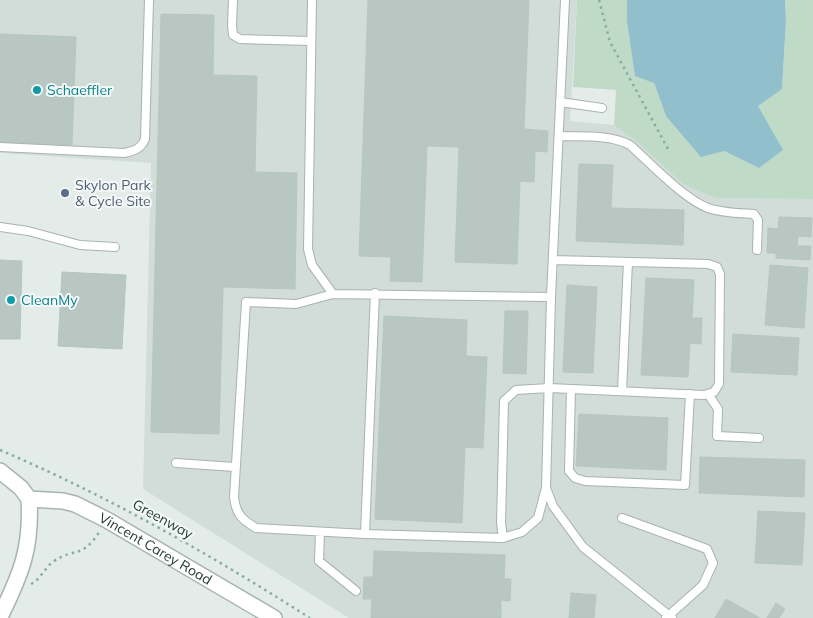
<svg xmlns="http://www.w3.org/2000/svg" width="813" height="618" font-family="Mulish,sans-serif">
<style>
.built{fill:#d2dcd8;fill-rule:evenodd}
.green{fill:#bfdbc8}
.water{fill:#91c0cc}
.building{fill:#b9c7c2;stroke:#b7c5c0}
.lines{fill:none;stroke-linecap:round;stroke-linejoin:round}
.service-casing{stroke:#a7b4b0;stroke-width:10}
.minor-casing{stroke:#a7b4b0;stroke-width:18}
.path{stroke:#87ada3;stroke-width:2.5;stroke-dasharray:2.5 4;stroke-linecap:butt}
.service{stroke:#fff;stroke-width:8}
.minor{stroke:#fff;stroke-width:15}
.culture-dot{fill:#0f9aa8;stroke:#f4f9f7;stroke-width:2}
.service-dot{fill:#5c6f8a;stroke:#f4f9f7;stroke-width:2}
.labels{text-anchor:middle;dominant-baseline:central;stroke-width:4;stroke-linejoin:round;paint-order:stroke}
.culture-label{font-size:14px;fill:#0d838f;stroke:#f4f9f7;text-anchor:start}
.service-label{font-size:14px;fill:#4e5e75;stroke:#f4f9f7;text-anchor:start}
.street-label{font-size:14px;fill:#253d37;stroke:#f4f9f7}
</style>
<rect width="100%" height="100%" fill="#e4ece9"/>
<path class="built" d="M0,0H368L359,256L391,257V281L422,282L427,146L459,147L455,262L517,264L520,181L534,182L535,151H547L548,131L524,129L529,0H577L570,121L614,125L716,198L813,199V618H501V600H510L511,579H504V555L374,551L373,577H364L363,599H372L371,618H349L143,489L151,163L0,153V142L72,144L76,37L0,34ZM161,14L214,15L213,75L257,76L255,172L297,174L295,288L223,287L219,433L151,432ZM579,414L668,419L665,470L576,466ZM700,457L805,460L804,497L699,493Z"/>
<path class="green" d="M577,0H627V21L654,83L666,116L724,151L759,168L758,106L782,88L786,20L785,0H813V199L716,198L683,184L640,144L614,125L616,90L573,87Z"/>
<path class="water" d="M627,0H785L786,20L782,89L758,106L783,150L759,168L724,151L701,157L666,116L654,83L635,76L627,21Z"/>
<path class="building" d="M368,0H529L524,129L548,131L547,152L535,151L534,182L520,181L517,264L455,262L459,147L427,146L422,282L390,281L391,257L359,256Z
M161,14L214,15L213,75L257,76L255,172L297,173L295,289L223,287L219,434L151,432Z
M0,34L76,37L72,145L0,142Z
M579,164L613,165L611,208L684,210L683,245L576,241Z
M779,217L812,218L811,237L798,236L797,246H811L810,260L776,258V253H767L768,228L778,229Z
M0,260L22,261L20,339H0Z
M770,265L808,268L804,328L765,325Z
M62,272L126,275L122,349L58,346Z
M646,278L694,280L692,318H702L701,344L690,343L688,377L641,375Z
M567,285L597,287L593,373L563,372Z
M505,311H528L526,374L503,373Z
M384,316L467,320L466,356L487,357L483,448L465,447L462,523L375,519Z
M733,334L799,338L797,375L731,372Z
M579,414L668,418L666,470L576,466Z
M700,457L805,460L804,497L699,493Z
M758,511L805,513L802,565L755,563Z
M374,551L505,555L504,579H511L510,601L501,600V618H371L372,599H363L364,577H373Z
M571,593L596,595L594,618H569Z
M726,599L760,618H715Z
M776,603L785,609L779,618H767Z"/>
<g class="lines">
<defs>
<path id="service" d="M233,0L232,25L233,35L240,39L311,41
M312,0L308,249L312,265L333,294
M560,102L602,108
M559,136C583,137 609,134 630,145C650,163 684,199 708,208C722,213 739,213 754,214L758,220L757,250
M0,147L124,153C134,151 141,149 145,139L149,0
M0,227L28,231L80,245L115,247
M551,297L333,294L296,304L246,302L234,497C236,514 241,519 256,528L365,534L503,538L522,532L538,518L546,488L551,297L565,0
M571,389L569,471L575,478L585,481L685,485L690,394
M622,391L628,262
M708,394L718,409L717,436L759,438
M176,463L235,467
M546,488L553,506L583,547L672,618
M622,518L707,549L713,563L703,585L666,618
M320,532L319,561L356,591
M365,534L375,293
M503,538L501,523L504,401L516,390L549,388L704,395L714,392L719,384L720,274L717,267L708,264L553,260"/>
<g id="minor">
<path id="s1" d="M0,471L21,488L29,499L63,501L75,504L107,520L274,618"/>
<path d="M0,617C21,574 32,548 29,499"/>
</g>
</defs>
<use href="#service" class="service-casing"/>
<use href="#minor" class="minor-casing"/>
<path class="path" d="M599,0L610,42L668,149
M0,450C108,496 211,555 310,618
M31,584C41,579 45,567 54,561C76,547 82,559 100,531"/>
<use href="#service" class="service"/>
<use href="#minor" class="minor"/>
</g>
<g class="culture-dot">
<circle cx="37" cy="90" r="5"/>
<circle cx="11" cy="300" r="5"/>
</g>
<circle class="service-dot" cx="65" cy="193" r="5"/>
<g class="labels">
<g class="culture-label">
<text x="47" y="90">Schaeffler</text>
<text x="21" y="300">CleanMy</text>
</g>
<g class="service-label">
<text x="75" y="185">Skylon Park<tspan x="75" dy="16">&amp; Cycle Site</tspan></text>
</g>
<g class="street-label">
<text transform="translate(163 519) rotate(29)">Greenway</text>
<text stroke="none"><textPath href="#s1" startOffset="179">Vincent Carey Road</textPath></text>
</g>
</g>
</svg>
